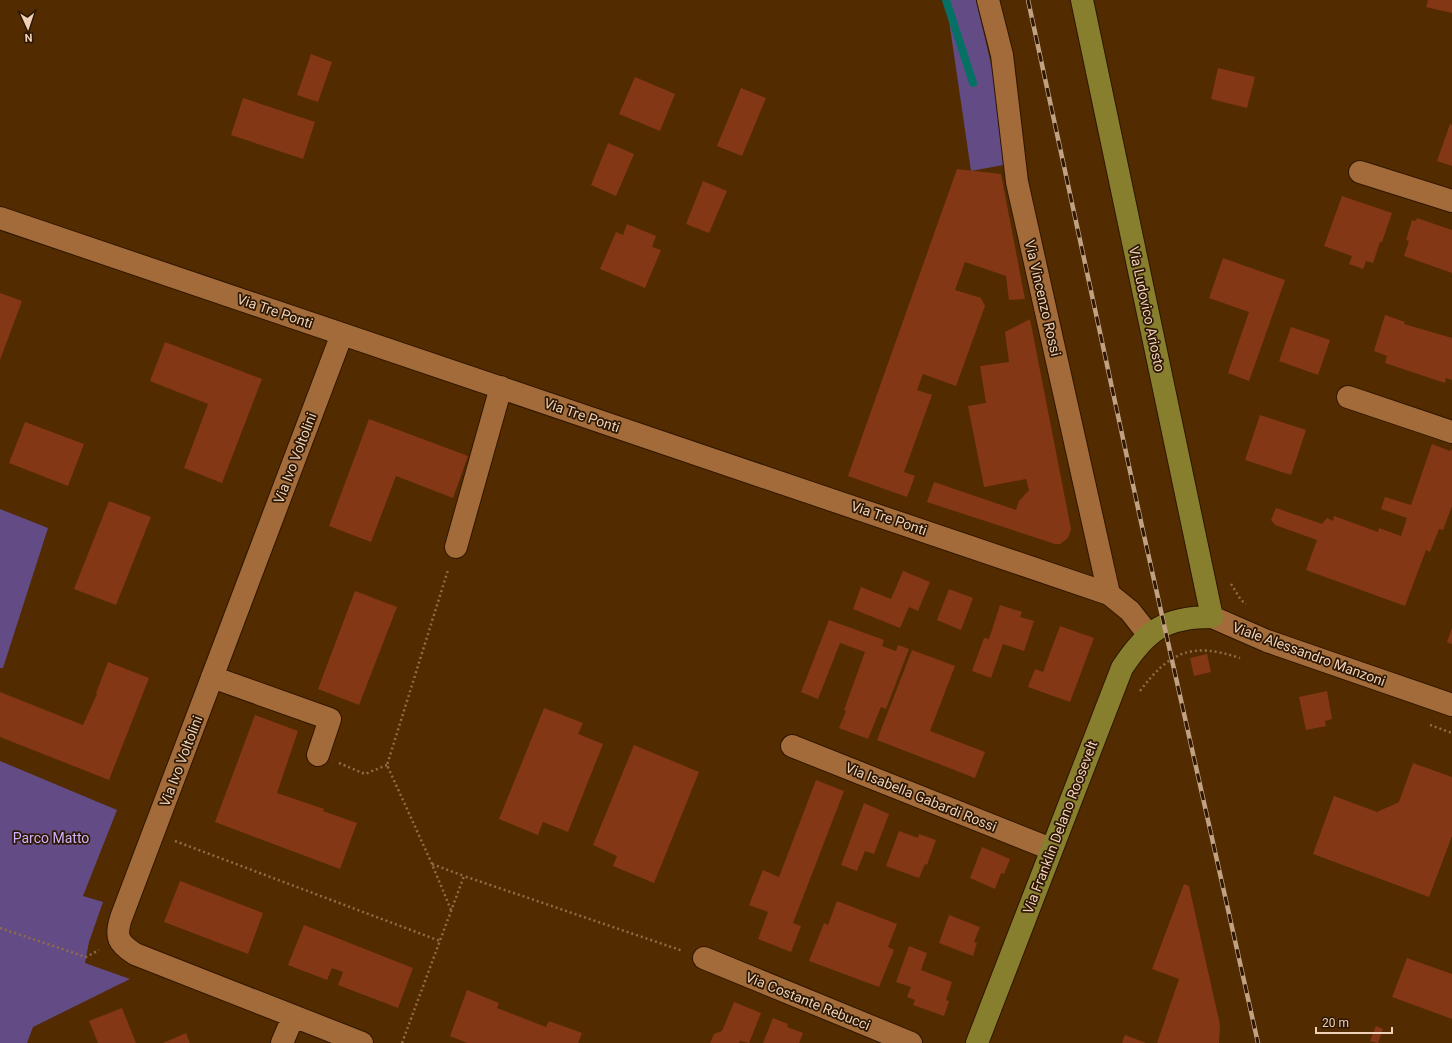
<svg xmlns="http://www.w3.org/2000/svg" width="1452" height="1043" font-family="Roboto,sans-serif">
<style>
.green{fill:#634b85}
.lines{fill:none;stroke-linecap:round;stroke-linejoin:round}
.stream{stroke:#077064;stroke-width:8}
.building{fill:#843715}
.minor-casing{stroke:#301600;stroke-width:24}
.major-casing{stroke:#301600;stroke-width:24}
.path{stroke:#906d49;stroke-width:2.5;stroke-dasharray:2 3;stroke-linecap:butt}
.minor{stroke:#a26b39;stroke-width:22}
.major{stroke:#877f2e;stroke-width:22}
.rail-casing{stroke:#c2a183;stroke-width:4.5}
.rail{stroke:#2e1803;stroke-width:3;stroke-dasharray:9;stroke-linecap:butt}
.labels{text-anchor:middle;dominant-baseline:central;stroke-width:3.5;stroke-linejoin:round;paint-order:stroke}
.street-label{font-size:14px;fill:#efd1b8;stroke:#2e1803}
.park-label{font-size:14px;fill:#ceb2fa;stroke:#2e1803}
</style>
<rect width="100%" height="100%" fill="#522b00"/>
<path class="green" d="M946,0H976L1014,163L971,171Z
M0,509L48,528L3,668H0Z
M0,761L117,810L83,896L103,902L89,942L85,963L130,979L33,1027L27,1043H0Z"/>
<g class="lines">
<path class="stream" d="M946,0L973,83"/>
</g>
<path class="building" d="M1428,0H1452V13L1426,7Z
M311,54L332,62L318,102L297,95Z
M1218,68L1255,77L1247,108L1211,99Z
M635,77L675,94L660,131L619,114Z
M741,88L766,98L742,156L717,146Z
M243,98L315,122L303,159L231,135Z
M1450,124L1452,125V166L1437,161Z
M608,143L634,154L616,196L591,185Z
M957,169L1001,174L1025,299L1009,300L1006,276L965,262L955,290L981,298L985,306L956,386L923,374L917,390L932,395L904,472L915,476L907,497L848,476Z
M703,181L727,191L709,233L686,224Z
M1342,196L1392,213L1382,242H1380L1373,263L1366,261L1363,269L1349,264L1352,256L1324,246Z
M1417,218L1452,230V273L1404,256L1409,241L1406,240L1412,220L1416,221Z
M627,224L656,236L652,247L661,250L645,288L600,269L616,232L623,235Z
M1223,258L1285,280L1249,381L1228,373L1249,312L1209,298Z
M0,293L22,301L0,360Z
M1385,315L1405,322L1404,324L1452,338V380L1446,378L1445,383L1385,363L1387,356L1374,351Z
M1030,319L1071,529L1068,538L1060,544H1055L927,502L934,482L1016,510L1019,501L1029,490L1026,479L984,487L968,406L986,403L980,366L1009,362L1005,332Z
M1291,327L1330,340L1318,375L1279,361Z
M165,342L262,379L222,483L184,468L208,404L150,381Z
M1260,415L1306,430L1291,475L1245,460Z
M369,419L468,456L453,498L396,476L371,542L329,526Z
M25,422L84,444L68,486L9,463Z
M1432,444L1450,451L1452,449V506L1443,530L1439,529L1430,552L1426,550L1405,606L1306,570L1317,540L1275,525L1271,520L1276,508L1322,524L1327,518L1333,521L1334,516L1378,532L1379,528L1401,536L1407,518L1381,509L1385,497L1411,505Z
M109,501L151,517L116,605L74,589Z
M903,571L930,582L918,611L909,607L900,628L853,609L861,587L891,599Z
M949,589L973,598L961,630L937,620Z
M355,591L397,607L359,705L318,689Z
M1000,605L1022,612L1020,617L1034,621L1024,651L1003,644L991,678L972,671L984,638L989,639Z
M829,620L884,640L882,646L896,651L898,645L909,649L886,709L881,707L868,739L839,728L846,711L844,710L865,652L840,643L818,699L801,692Z
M1060,626L1094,638L1070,702L1028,687L1035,669L1043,672Z
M1452,628V644L1447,642Z
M912,650L955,666L930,731L985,752L975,778L877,740Z
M1207,654L1211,672L1194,676L1190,658Z
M108,662L149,678L109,780L0,737V692L83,725L97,694L96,693Z
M1327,691L1332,719L1325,721L1326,726L1306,730L1299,697Z
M544,708L583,723L578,734L603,744L568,832L543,822L538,835L499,819Z
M255,715L298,731L277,793L324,809L323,811L357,823L340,869L215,822Z
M634,745L699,772L654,883L613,866L617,856L593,845Z
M1413,763L1452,777V836L1429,897L1313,854L1334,796L1377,812L1399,802Z
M816,780L844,791L793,923L801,926L791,952L758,939L768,912L749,905L763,870L779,877Z
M864,803L889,814L874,854L865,851L857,871L841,865Z
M899,831L918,838L919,834L936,840L927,865L925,864L919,878L886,866Z
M982,847L1010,859L1004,874L1001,873L995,889L970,878Z
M180,881L263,913L248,954L164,922Z
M1184,884L1189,886L1220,1025L1219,1043H1157L1179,979L1152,969Z
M837,901L897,924L888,947L894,950L879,987L809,961L824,923L828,925Z
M949,915L980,927L974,942L977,943L973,956L939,943Z
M304,925L413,968L398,1008L338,985L343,972L332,968L327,980L288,965Z
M909,946L927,953L921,970L952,982L946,1000L949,1001L944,1016L913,1005L915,1000L907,997L911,987L896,982Z
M1407,958L1452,974V1019L1392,997Z
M467,990L499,1003L497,1008L546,1027L549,1021L582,1033L578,1043H467L450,1036Z
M734,1002L761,1013L749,1043L740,1041L739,1043H710L714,1034L722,1031Z
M122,1008L136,1043H98L89,1021Z
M773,1018L788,1024L787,1027L803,1033L799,1043H763Z
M1376,1026L1383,1029L1378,1043L1370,1041Z
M186,1033L190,1043H163Z
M1125,1035L1146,1043H1122Z"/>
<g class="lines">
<defs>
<path id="minor" d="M988,0L1002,55L1017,182L1109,594
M1360,172L1452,201
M0,218L1109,594L1130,611L1148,634
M342,334L121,918C115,937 118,943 135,954L362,1043
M1348,397L1452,432
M456,547L501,387
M1212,617L1267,641L1452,705
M212,677L330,719L318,755
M792,746L1051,849
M704,958L911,1043
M282,1043L293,1017"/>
<path id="major" d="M977,1043L1122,668C1147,630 1165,617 1212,617L1082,0"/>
</defs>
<use href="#minor" class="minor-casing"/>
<use href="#major" class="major-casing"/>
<path class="path" d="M1231,584L1241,600L1246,604
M1140,691C1170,651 1192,642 1240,658
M1430,725L1452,733
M339,763L365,774L387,765
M175,841L440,941
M432,864L387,765L448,570
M451,910L432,864L464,876
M0,928L86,957L99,950
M402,1043L464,876L683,951"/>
<use href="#minor" class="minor"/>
<use href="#major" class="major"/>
<defs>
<path id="rail" d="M1028,0L1143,531L1258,1043"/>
</defs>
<use href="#rail" class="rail-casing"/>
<use href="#rail" class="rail"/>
</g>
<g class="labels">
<g class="street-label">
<text transform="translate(1043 298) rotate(77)">Via Vincenzo Rossi</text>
<text transform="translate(1147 309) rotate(78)">Via Ludovico Ariosto</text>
<text transform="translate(275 311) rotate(19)">Via Tre Ponti</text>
<text transform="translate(582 415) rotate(19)">Via Tre Ponti</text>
<text transform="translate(295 458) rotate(-69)">Via Ivo Voltolini</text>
<text transform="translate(889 518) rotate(19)">Via Tre Ponti</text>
<text transform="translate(1309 654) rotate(20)">Viale Alessandro Manzoni</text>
<text transform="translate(181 761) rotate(-69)">Via Ivo Voltolini</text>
<text transform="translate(921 797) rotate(22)">Via Isabella Gabardi Rossi</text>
<text transform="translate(1060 827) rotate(-69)">Via Franklin Delano Roosevelt</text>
<text transform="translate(808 1001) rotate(22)">Via Costante Rebucci</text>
</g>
<g class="park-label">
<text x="51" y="838">Parco Matto</text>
</g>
</g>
<g transform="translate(28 28) rotate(177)" stroke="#2e1803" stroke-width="3" paint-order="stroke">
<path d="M0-3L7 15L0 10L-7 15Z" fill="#efd1b8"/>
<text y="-6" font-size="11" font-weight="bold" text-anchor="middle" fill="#efd1b8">N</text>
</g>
<path d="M1316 1027v6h76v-6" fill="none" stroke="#efd1b8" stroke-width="2"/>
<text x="1322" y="1027" font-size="12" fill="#efd1b8" stroke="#2e1803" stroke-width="3" paint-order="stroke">20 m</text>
</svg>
